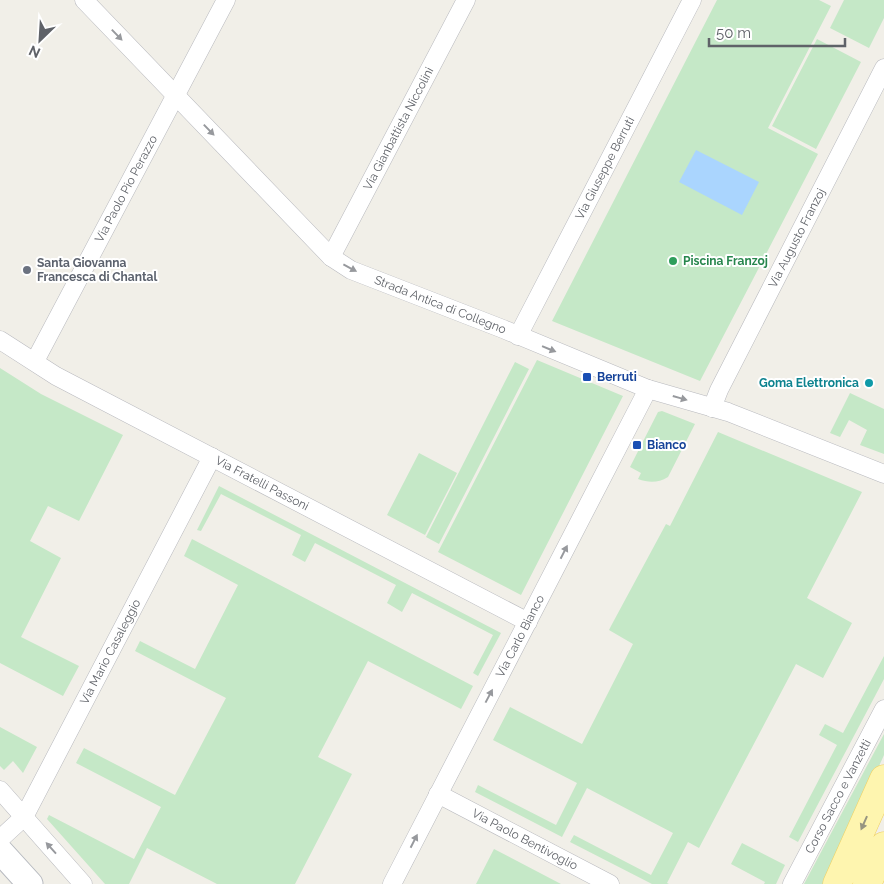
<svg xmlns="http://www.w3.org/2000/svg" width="884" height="884" font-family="Raleway,sans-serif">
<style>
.green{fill:#c5e8c7}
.water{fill:#aad5fe}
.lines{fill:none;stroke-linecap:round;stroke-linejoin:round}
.street-casing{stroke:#b8b9be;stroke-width:19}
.secondary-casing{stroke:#b6b9bf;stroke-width:27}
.primary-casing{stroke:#f1d061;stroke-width:29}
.street{stroke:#fff;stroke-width:18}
.secondary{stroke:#fff;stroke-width:25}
.primary{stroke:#fef5af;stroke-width:28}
.oneway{fill:#97999d}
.oneway2{fill:#979581}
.leisure-dot{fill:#2e9e5b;stroke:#fff;stroke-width:2}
.worship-dot{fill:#6b7280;stroke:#fff;stroke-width:2}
.transit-dot{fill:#1a4fb4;stroke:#fff;stroke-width:2}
.culture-dot{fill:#0f9aa8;stroke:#fff;stroke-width:2}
.labels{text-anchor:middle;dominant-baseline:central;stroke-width:4;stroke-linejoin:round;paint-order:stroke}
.street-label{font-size:12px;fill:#5f6268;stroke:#fff}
.leisure-label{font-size:12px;font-weight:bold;fill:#27864d;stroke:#fff;text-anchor:start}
.worship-label{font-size:12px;font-weight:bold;fill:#5b616d;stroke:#fff;text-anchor:start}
.transit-label{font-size:12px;font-weight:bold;fill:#164399;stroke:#fff;text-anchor:start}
.culture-label{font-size:12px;font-weight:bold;fill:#0d838f;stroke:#fff;text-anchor:end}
</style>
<rect width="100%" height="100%" fill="#f1efe8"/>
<path class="green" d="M717,0H819L831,6L768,128L818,154L700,381L552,321Z
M844,0H884V18L869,48L830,28Z
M817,39L861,62L816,149L772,126Z
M537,360L623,396L521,595L438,552Z
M515,362L529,369L439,544L426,537Z
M0,368L41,394L123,435L79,521L48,506L30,541L61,558L21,637L79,666L63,696L0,663Z
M850,393L884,409V454L860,445L867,430L849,420L840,437L830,433Z
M662,411L695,424L668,477C658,483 649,483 638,479L641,473L630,467L658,412Z
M718,432L862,492L807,598L852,623L823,678L796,664L699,848L688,842L667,883L669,884H652L570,842L574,835L651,875L673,833L587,788L562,837L475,792L478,785L556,825L577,783L493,740L510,707L582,744L633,644L609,630L611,626L666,524L670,526Z
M419,453L457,473L425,535L387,515Z
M219,486L501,633L478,676L473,673L493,635L412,593L402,612L387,603L396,585L315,543L305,562L292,555L301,535L221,494L201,531L197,530Z
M192,539L473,686L461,709L368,661L318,757L352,774L295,884H217L147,848L129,884H105L47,819L49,815L134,859L161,807L76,763L84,748L175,795L226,698L135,651L140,641L195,669L238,585L184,556Z
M884,656V679L798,842L789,837L837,745L819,735L825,724L843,733Z
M0,727L37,747L23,773L13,761L4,770L0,766Z
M884,734V755L826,884H804Z
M742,843L785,865L776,884H764L765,882L731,864Z
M494,849L561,884H476Z"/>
<path class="water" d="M696,150L759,182L742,215L679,182Z"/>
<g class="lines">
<defs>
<g id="street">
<path id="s1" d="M84,0L331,257L351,270L503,329L648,389L728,412L884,474"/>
<path id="s2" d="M331,257L466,0"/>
<path id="s3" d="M518,336L692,0"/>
<path id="s4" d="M0,340L56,376L528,622"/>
<path id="s5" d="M35,361L226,0"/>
<path id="s6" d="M712,408L719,390L884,68"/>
<path d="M0,790L83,884"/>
<path id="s7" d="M438,794L610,884"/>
<path id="s8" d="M0,839L24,817L212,457"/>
<path id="s9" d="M392,884L648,389"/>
<path id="s10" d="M792,884L884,709"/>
</g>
<path id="secondary" d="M0,851L30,884"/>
<path id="primary" d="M837,884L884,779
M867,884L884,846"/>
</defs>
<use href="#street" class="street-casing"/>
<use href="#secondary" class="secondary-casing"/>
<use href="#primary" class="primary-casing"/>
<use href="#street" class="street"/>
<use href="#secondary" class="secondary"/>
<use href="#primary" class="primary"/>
</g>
<defs><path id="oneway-solid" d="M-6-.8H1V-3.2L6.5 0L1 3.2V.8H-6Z" transform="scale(1.25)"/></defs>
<g class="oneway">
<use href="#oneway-solid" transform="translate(117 35) rotate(46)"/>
<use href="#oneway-solid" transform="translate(209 130) rotate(46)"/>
<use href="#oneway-solid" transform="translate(350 268) rotate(28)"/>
<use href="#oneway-solid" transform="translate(549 349) rotate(22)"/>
<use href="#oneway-solid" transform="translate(680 398) rotate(16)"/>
<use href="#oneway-solid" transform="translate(564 552) rotate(-63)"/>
<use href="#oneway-solid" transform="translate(489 696) rotate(-62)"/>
<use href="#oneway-solid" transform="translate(414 841) rotate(-63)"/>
<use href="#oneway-solid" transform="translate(51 848) rotate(-132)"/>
</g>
<use class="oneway2" href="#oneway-solid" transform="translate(864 823) rotate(114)"/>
<circle class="leisure-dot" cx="673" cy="261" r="5"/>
<circle class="worship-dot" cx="27" cy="270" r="5"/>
<g class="transit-dot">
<rect x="582" y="372" width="10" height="10" rx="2.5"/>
<rect x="632" y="440" width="10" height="10" rx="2.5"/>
</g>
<circle class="culture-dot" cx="869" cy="383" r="5"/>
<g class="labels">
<g class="street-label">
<text stroke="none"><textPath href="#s2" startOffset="145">Via Gianbattista Niccolini</textPath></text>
<text stroke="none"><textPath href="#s3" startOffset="189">Via Giuseppe Berruti</textPath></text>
<text stroke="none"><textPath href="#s5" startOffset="195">Via Paolo Pio Perazzo</textPath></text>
<text stroke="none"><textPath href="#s6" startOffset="190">Via Augusto Franzoj</textPath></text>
<text stroke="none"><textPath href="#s1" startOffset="476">Strada Antica di Collegno</textPath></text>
<text stroke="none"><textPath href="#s4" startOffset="299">Via Fratelli Passoni</textPath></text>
<text stroke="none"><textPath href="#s9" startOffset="279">Via Carlo Bianco</textPath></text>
<text stroke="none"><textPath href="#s8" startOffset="219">Via Mario Casaleggio</textPath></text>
<text stroke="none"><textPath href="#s10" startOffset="99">Corso Sacco e Vanzetti</textPath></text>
<text stroke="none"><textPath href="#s7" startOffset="98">Via Paolo Bentivoglio</textPath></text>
</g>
<g class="leisure-label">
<text x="683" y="261">Piscina Franzoj</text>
</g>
<g class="worship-label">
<text x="37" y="263">Santa Giovanna<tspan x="37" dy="14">Francesca di Chantal</tspan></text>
</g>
<g class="transit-label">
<text x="597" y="377">Berruti</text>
<text x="647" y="445">Bianco</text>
</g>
<g class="culture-label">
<text x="859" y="383">Goma Elettronica</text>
</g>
</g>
<g transform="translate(40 40) rotate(205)" stroke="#ffffff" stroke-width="4" paint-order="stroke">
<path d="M0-4L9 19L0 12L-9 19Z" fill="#5f6268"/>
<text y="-8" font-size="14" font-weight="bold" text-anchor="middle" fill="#5f6268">N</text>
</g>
<path d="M709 38v8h136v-8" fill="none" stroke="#5f6268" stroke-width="2.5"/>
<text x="716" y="38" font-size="15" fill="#5f6268" stroke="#ffffff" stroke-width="4" paint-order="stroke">50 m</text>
</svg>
